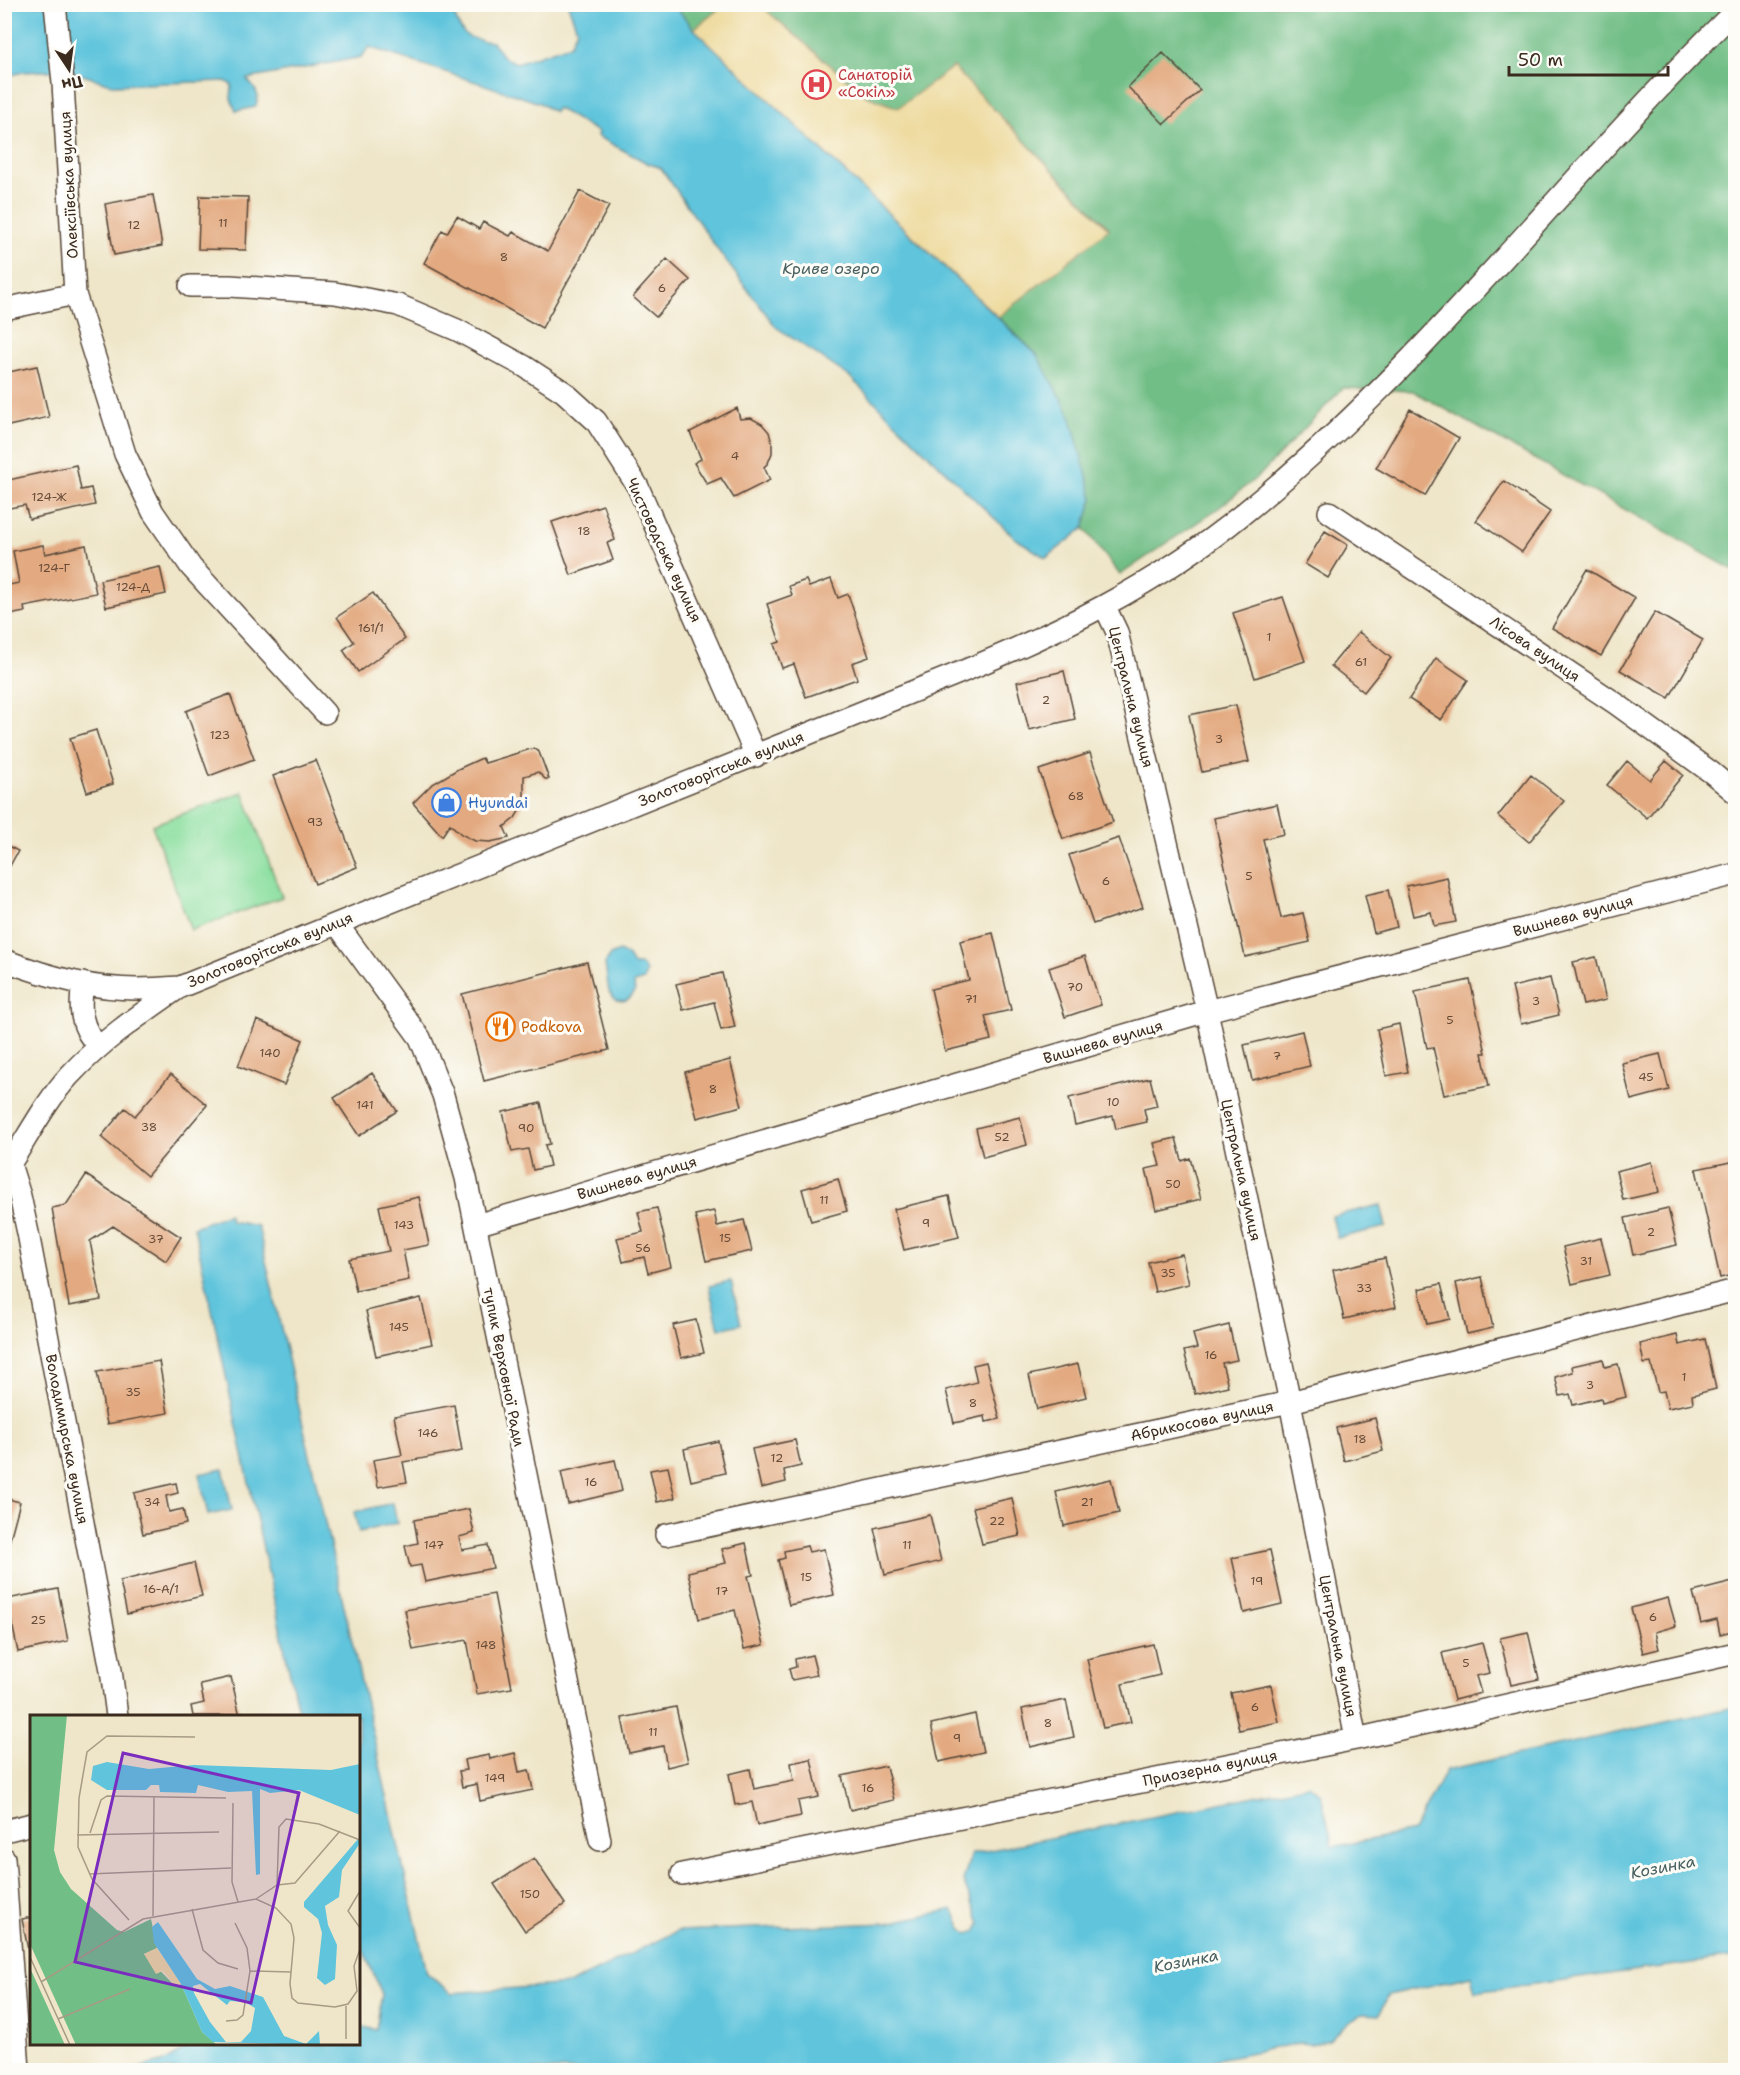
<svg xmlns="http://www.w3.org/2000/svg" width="1740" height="2075" font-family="'Shantell Sans',sans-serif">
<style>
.green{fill:#8cdfa0;stroke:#64845f;stroke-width:1.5}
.forest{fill:#71be86;stroke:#567452;stroke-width:1.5}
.sand{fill:#eeda9e;stroke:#94825e;stroke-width:1.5}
.water{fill:#5fc4dc;stroke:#4d777d;stroke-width:1.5}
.building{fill:#e3aa81}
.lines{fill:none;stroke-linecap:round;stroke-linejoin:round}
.minor-casing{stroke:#564638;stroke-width:24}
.minor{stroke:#fff;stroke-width:21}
.labels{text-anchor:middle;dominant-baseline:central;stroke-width:6;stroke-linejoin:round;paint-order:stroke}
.number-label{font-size:12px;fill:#654a37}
.health-label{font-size:15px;fill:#be3a42;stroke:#fdfcf7;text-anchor:start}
.street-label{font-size:15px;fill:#3b2a1e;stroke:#fdfcf7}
.shop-label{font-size:15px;fill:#366cbe;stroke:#fdfcf7;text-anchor:start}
.food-label{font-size:15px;fill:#c56008;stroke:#fdfcf7;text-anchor:start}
.water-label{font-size:16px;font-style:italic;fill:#486060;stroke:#fdfcf7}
.inset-road{fill:none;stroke:#a79b85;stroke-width:1.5}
.view{fill:#7b2cbf;fill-opacity:0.15;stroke:#7b2cbf;stroke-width:3}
.inset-edge{fill:none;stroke:#3b2a1e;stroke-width:3}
</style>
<rect width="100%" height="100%" fill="#fdfcf7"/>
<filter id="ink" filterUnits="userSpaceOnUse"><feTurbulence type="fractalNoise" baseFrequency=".0167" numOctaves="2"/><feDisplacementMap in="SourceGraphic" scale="12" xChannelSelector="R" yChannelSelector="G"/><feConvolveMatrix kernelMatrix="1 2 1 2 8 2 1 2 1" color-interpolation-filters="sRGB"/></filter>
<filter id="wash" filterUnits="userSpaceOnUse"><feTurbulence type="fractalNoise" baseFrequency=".008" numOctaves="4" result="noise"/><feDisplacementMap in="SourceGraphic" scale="24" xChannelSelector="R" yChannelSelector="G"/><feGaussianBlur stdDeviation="1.35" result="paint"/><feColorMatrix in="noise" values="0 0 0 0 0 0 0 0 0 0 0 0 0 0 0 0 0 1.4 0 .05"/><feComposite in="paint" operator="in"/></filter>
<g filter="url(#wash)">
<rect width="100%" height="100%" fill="#efe6c9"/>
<path class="green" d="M243,792L282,897L191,930L152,825Z"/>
<path class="forest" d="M674,5H724L694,29Z
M760,5H1735V571L1413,391L1343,388L1261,474L1220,507L1120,575L1084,528L1093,498L1037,355L998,317L1109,228L953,67L898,108L866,96Z"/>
<path class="sand" d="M724,5H760L866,96L898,108L953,67L1109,229L998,317L694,29Z"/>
<path class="water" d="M4,5H440L451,7C462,34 461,38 492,42L504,58L517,63L570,45L577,29L568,5H674L694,29L1037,355L1070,415L1093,498L1084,528L1046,558L1015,538L915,442L850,377L776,327L720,253L661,168L647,163L597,136L598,132L557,108L554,112L540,103L369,47L361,57L247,79C254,89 262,93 255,107L236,111L231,99L232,85L225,81L113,85L68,70L23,72L5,77Z
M619,951L627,955L633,965H641L646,971L644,980L634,983L635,992C629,1000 626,1002 616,1000L609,992L605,964L610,955Z
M1381,1205L1386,1227L1337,1238L1332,1216Z
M229,1214L230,1221L258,1226L427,1973L452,1993L570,1984L677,1931L888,1923L953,1909L961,1927L968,1934L977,1931L980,1923L963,1881L971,1854L1309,1785L1321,1795L1333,1847L1413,1831L1446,1770L1735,1707V1957L1475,1992L1471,1976L1389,1995L1379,2015L1362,2014L1349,2021L1329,2040L1312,2044L1299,2043L1172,2068V2070H131L166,2061L193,2044H358L359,2026L376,2030L382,1994L359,1940L358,1716H299L194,1227Z
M731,1281L741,1324L719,1329L709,1286Z
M223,1469L232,1510L208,1515L199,1474Z
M393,1503L397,1523L359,1532L354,1512Z"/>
<g id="blocks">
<path class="building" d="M1163,53L1200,90L1164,124L1128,87Z
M580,191L609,206L542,328L424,263L442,230L447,233L457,216L479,229L483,222L510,236L513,232L548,251Z
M153,195L162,246L114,255L105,204Z
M200,196L248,197L246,250L198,249Z
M667,259L690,280L656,317L633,297Z
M37,366L49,417L4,427V373Z
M737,408L740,419L751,418L762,424L769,432L772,443V453L768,463L764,467L770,480L734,498L721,478L707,484L694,463L701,459L690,432Z
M1410,409L1459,438L1425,496L1376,468Z
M76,465L81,490L91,488L95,505L29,519L25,505L4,509V481Z
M1504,481L1550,512L1522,552L1476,521Z
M603,505L615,540L607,543L613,560L571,575L552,522Z
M1325,531L1348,545L1328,578L1305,564Z
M43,545L45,554L86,545L96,593L24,607L25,612L4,616V586L19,583L13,551Z
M160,567L166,594L106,607L100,580Z
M1587,569L1635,598L1601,656L1552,628Z
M831,579L838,598L848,594L869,657L852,663L857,679L806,697L794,664L782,668L774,644L780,642L767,604L792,595L789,586L806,580L809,587Z
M373,593L405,639L358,672L343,650L354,642L337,617Z
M1283,597L1305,661L1255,678L1233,613Z
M1655,612L1703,640L1669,698L1620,670Z
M1359,632L1391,658L1364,692L1331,666Z
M1436,658L1468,680L1441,720L1409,699Z
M1064,671L1075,719L1029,730L1017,682Z
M230,694L254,759L209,776L186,711Z
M1236,705L1249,762L1202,772L1189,715Z
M96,730L113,784L87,792L70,738Z
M534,748L539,752L549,779H545L538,772L524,776V803L515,818L504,827L509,838L490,842L475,841L461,834L450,824L442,836L413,803L431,785L458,769L482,758L485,763Z
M1090,753L1113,822L1063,839L1039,770Z
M316,760L357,867L315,884L273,776Z
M1627,761L1650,780L1666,761L1683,775L1647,818L1607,785Z
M1531,775L1564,801L1529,842L1498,816Z
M1277,804L1284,834L1263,839L1281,918L1303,913L1310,942L1245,957L1214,818Z
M1119,838L1143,907L1093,924L1069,855Z
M4,844L18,851L4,877Z
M1447,877L1456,922L1434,926L1431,912L1413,916L1406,886Z
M1388,890L1397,927L1374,933L1365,895Z
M993,933L1011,1010L985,1016L991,1040L945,1051L931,989L969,980L960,941Z
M1085,956L1101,1005L1065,1017L1049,968Z
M1596,957L1606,1000L1583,1005L1573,962Z
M587,962L609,1050L484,1081L462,994Z
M722,973L735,1027L721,1030L714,1002L683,1010L676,984Z
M1550,978L1559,1015L1521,1024L1512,987Z
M1470,980L1486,1053H1482L1489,1086L1444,1095L1433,1047L1427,1048L1415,992Z
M257,1020L303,1040L284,1085L238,1066Z
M1399,1024L1408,1072L1386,1076L1377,1029Z
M1302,1031L1310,1066L1252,1080L1244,1045Z
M1660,1054L1669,1090L1631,1100L1622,1063Z
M730,1060L742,1106L697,1118L685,1072Z
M372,1073L397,1111L359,1136L334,1098Z
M171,1074L207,1105L147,1176L101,1137L125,1108L135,1116Z
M1150,1078L1157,1106L1144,1109L1147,1122L1116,1129L1113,1116L1075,1125L1069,1098Z
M541,1103L550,1144L545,1145L550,1166L533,1170L528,1149L512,1152L503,1112Z
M1020,1117L1027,1145L983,1157L976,1128Z
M1176,1138L1182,1161L1190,1158L1201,1199L1156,1210L1146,1169L1160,1166L1154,1143Z
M1652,1162L1659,1192L1623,1200L1616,1171Z
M1731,1162L1736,1182V1274L1720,1278L1696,1169Z
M86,1175L181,1237L166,1261L113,1226L90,1241L101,1300L69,1306L52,1208L66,1205Z
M838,1179L847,1211L811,1221L802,1189Z
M949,1196L959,1237L904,1250L894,1209Z
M419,1197L429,1245L403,1250L409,1280L356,1291L349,1259L389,1251L379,1206Z
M657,1208L671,1267L648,1273L644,1257L623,1262L617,1238L643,1232L638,1212Z
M1668,1208L1677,1245L1633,1255L1625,1218Z
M714,1211L717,1226L744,1220L752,1251L706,1261L695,1215Z
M1601,1238L1610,1275L1572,1284L1563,1247Z
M1182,1254L1189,1284L1155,1292L1148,1262Z
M1385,1258L1396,1307L1344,1319L1333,1270Z
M1482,1277L1493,1328L1467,1334L1456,1283Z
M1441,1284L1450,1319L1427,1324L1419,1289Z
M421,1298L432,1344L376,1356L366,1311Z
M696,1320L704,1353L681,1358L673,1325Z
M1229,1325L1237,1360L1222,1363L1228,1386L1195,1394L1184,1351L1197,1348L1193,1334Z
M1677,1335L1679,1345L1705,1339L1716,1389L1692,1395L1693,1403L1668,1408L1664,1391L1658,1392L1651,1363L1644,1364L1640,1344Z
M1603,1359L1605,1367L1618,1364L1626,1397L1602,1403L1601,1398L1573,1405L1570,1394L1560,1396L1555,1377L1573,1372L1572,1366Z
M159,1361L168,1413L107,1424L97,1372Z
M986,1362L1000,1419L986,1422L985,1416L954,1423L946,1390L977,1382L973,1365Z
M1078,1364L1086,1397L1037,1409L1029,1375Z
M454,1405L462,1451L403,1462L407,1482L378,1487L373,1460L402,1455L394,1416Z
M1375,1418L1383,1451L1344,1461L1336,1428Z
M795,1440L801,1466L784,1470L786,1482L761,1488L752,1449Z
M718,1441L725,1473L691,1481L684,1449Z
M615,1460L622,1491L568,1504L561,1472Z
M668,1467L675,1498L657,1502L650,1470Z
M1111,1479L1119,1513L1064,1526L1056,1492Z
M176,1483L178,1493L166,1496L169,1512L183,1509L186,1524L143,1534L134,1493Z
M4,1498L20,1502L5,1558H4Z
M1012,1498L1020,1536L982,1544L973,1507Z
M469,1509L474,1533L459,1537L462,1550L488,1545L493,1568L425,1582L421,1565L410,1567L405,1546L418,1543L414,1520Z
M930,1515L941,1561L885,1575L874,1528Z
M746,1543L753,1575L748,1576L764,1645L744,1649L735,1610L699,1619L688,1572L726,1563L722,1549Z
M807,1546L809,1552L824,1549L834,1595L789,1605L778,1560L785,1558L784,1551Z
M1270,1550L1282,1604L1244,1613L1232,1558Z
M194,1563L202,1596L127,1614L120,1581Z
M1733,1582L1736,1593V1630L1720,1634L1717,1620L1701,1624L1693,1592Z
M58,1589L68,1641L18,1652L7,1599Z
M494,1594L512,1688L477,1694L467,1640L413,1650L405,1610Z
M1668,1598L1676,1626L1655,1632L1659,1649L1643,1653L1631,1608Z
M1528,1632L1539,1679L1511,1685L1500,1638Z
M1482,1643L1490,1673L1476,1676L1481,1693L1454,1700L1442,1653Z
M1153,1644L1160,1675L1122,1684L1131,1722L1103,1728L1087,1659Z
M812,1655L817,1675L792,1680L789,1669L796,1667L795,1659Z
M231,1677L240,1716H193L191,1706L204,1703L200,1684Z
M1271,1685L1279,1722L1239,1730L1231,1693Z
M1066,1700L1074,1737L1030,1747L1022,1709Z
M676,1707L688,1762L667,1767L663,1746L629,1753L622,1718Z
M975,1714L983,1752L939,1762L931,1724Z
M515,1753L519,1772L529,1770L533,1790L480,1801L477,1784L462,1787L459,1771L466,1770L464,1760L489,1755L490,1759Z
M811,1759L819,1797L798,1801L801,1816L757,1825L752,1802L735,1805L729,1774L750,1769L754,1789L794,1781L791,1763Z
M886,1766L894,1800L850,1810L842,1776Z
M534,1858L565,1904L525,1931L494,1884Z
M32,1917V1960H30L22,1919Z"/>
</g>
</g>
<g filter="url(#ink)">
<use href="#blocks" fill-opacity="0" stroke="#564638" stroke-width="1.5"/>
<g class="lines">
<defs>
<path id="minor" d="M55,4L63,83L75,294L125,454L153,512L191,567L325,713
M190,286H230L335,293L398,305L457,330L524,366L564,392L596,421L638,487L756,756
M4,309L75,294
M1329,512L1615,703L1712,773L1736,793
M1105,607L1117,632L1207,1011L1290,1402L1356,1739
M337,924L420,1038L443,1095L466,1178L600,1840
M4,960C45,976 93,989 137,989C151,989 166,988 180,987L954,675C1057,633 1158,584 1244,513C1427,365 1568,174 1736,10
M83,983C79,1008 80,1028 99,1047
M10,1164L20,1196L28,1233L111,1670L117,1716
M10,1164C28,1136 47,1100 69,1076C101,1041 141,1014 180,987
M476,1225L1207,1011L1736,874
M666,1535L1290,1402L1736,1290
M4,1831L32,1824
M4,1858L19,2070
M682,1874L1356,1739L1736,1653"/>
</defs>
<use href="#minor" class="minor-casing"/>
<use href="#minor" class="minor"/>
</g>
</g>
<defs>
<symbol id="hospital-ring" viewBox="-11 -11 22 22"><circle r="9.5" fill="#fdfcf7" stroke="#e0444e" stroke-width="1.5"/><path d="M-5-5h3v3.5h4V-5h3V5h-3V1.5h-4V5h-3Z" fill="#e0444e"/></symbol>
<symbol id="shop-ring" viewBox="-11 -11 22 22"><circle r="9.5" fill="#fdfcf7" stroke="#3f7fe0" stroke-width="1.5"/><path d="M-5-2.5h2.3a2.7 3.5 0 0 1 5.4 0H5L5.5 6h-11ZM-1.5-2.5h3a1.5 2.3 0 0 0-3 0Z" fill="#3f7fe0"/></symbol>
<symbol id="restaurant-ring" viewBox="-11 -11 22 22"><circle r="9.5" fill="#fdfcf7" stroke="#e8710a" stroke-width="1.5"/><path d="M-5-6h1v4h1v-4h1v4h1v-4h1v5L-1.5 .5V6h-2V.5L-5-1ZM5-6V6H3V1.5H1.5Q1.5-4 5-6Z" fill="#e8710a"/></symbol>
</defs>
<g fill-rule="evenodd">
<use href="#hospital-ring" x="800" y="68" width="33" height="33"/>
<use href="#shop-ring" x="430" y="786" width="33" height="33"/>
<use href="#restaurant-ring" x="484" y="1010" width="33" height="33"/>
</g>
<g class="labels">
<g class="number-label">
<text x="223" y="223">11</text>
<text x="134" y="225">12</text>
<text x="504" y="257">8</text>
<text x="662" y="288">6</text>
<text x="735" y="456">4</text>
<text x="49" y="497">124-Ж</text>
<text x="584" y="531">18</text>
<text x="54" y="568">124-Г</text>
<text x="133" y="587">124-Д</text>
<text x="371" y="628">161/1</text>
<text x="1269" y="637">1</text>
<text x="1361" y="662">61</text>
<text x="1046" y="700">2</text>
<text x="220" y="735">123</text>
<text x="1219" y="739">3</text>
<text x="1076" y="796">68</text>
<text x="315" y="822">93</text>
<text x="1249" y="876">5</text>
<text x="1106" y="881">6</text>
<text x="1075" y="987">70</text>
<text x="971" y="999">71</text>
<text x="1536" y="1001">3</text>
<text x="1450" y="1020">5</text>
<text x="270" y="1053">140</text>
<text x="1277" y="1056">7</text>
<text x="1646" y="1077">45</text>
<text x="713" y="1089">8</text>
<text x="1113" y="1102">10</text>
<text x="365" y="1105">141</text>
<text x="149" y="1127">38</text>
<text x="526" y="1128">90</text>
<text x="1002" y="1137">52</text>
<text x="1173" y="1184">50</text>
<text x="824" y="1200">11</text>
<text x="926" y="1223">9</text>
<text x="404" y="1225">143</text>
<text x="1651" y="1232">2</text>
<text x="725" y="1238">15</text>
<text x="156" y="1239">37</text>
<text x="643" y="1248">56</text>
<text x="1586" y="1261">31</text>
<text x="1168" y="1273">35</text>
<text x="1364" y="1288">33</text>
<text x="399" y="1327">145</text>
<text x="1211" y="1355">16</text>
<text x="1684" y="1377">1</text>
<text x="1590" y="1385">3</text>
<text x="133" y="1392">35</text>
<text x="973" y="1403">8</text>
<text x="428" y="1433">146</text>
<text x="1360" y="1439">18</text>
<text x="777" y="1458">12</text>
<text x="591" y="1482">16</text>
<text x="152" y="1502">34</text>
<text x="1087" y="1502">21</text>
<text x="997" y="1521">22</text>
<text x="434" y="1545">147</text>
<text x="907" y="1545">11</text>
<text x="806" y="1577">15</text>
<text x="1257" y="1581">19</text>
<text x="161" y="1589">16-А/1</text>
<text x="722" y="1591">17</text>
<text x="1653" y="1617">6</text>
<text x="38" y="1620">25</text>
<text x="486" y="1645">148</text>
<text x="1466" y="1663">5</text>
<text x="1255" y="1707">6</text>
<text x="1048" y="1723">8</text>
<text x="653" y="1732">11</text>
<text x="957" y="1738">9</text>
<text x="495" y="1778">149</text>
<text x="868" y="1788">16</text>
<text x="530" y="1894">150</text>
</g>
<g class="health-label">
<text x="838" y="75">Санаторій<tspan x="838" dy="17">«Сокіл»</tspan></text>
</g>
<g class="street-label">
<text transform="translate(69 185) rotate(-93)">Олексіївська вулиця</text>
<text transform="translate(664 550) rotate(65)">Чистоводська вулиця</text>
<text transform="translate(1535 649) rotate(34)">Лісова вулиця</text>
<text transform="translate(1131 697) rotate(76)">Центральна вулиця</text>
<text transform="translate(721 769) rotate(-22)">Золотоворітська вулиця</text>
<text transform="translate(1573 916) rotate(-15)">Вишнева вулиця</text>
<text transform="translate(270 950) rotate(-22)">Золотоворітська вулиця</text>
<text transform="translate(1103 1042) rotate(-16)">Вишнева вулиця</text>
<text transform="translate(1241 1170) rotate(78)">Центральна вулиця</text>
<text transform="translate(637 1178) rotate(-16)">Вишнева вулиця</text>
<text transform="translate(504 1367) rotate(79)">тупик Верховної Ради</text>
<text transform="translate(1202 1421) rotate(-12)">Абрикосова вулиця</text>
<text transform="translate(67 1439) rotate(79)">Володимирська вулиця</text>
<text transform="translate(1338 1646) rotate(79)">Центральна вулиця</text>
<text transform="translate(1210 1768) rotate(-11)">Приозерна вулиця</text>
</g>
<g class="shop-label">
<text x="468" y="803">Hyundai</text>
</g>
<g class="food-label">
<text x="521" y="1027">Podkova</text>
</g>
<g class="water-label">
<text x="831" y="268">Криве озеро</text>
<text transform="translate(1663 1867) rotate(-11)">Козинка</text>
<text transform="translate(1186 1961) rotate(-11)">Козинка</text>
</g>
</g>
<g transform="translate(30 1715)">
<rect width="330" height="330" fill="#efe6c9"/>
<path d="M0,0H37L24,135L30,157L41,174L87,215L94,217L121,204L127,233L114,239L145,271L151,269L172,317L187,330H46L0,229ZM0,253L35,330H0Z" fill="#71be86"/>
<path d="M127,233L151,269L146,272L133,256L126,259L114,239Z" fill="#eeda9e"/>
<path d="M77,47L119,54L164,50L301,55L330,49V100L269,75L240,78L230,74V159L226,160L222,76L198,77L168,70L166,78L130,77L129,70H121L116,75H77L61,65L63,51ZM328,124L330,128L312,155L309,182L295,191L298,210L307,230L305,264L295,270L287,263L292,218L288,204L274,192V187ZM128,207L167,264L185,274L200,271L233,282L254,321L276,329L289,316L290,330L183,327L172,317L151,269L124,228L122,212ZM170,269L197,290L200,286L215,287L225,293L221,316L211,327H196L180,307L164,278L163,271Z" fill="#5fc4dc" fill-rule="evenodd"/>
<path class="inset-road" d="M203,88L202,167L208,187M263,103L268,76M60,118L71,85L77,81L196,83M47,120L189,117M59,159L201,153M247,170L249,112L256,104L289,109L330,125M247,170L265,168L310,116M330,176L318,196L330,213M226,184L247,170M162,194L173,235L188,248L208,254M123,201L124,81M99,205L62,164L48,132L49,83L57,37L77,21L165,22M0,242L40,330M220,256L261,257M11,267L113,204L226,184L246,193L261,209L264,223L260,269L262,283L268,288L305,292L318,289L327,276L324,251L330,234M28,304L100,274M196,306L207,305L213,300L220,256L217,233L205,208M316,324V291"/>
<path class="view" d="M93,38L269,78L221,288L45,247Z"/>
<rect width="330" height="330" class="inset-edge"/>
</g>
<rect width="1740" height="2075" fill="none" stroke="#fdfcf7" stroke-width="24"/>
<g transform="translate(69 69) rotate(167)" stroke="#fdfcf7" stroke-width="4.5" paint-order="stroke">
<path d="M0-4.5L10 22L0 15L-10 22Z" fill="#3b2a1e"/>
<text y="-9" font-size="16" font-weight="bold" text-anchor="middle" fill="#3b2a1e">Пн</text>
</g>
<path d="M1509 66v9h159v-9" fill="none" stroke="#3b2a1e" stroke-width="3"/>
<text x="1518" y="66" font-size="18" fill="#3b2a1e" stroke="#fdfcf7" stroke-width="4.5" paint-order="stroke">50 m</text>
</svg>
